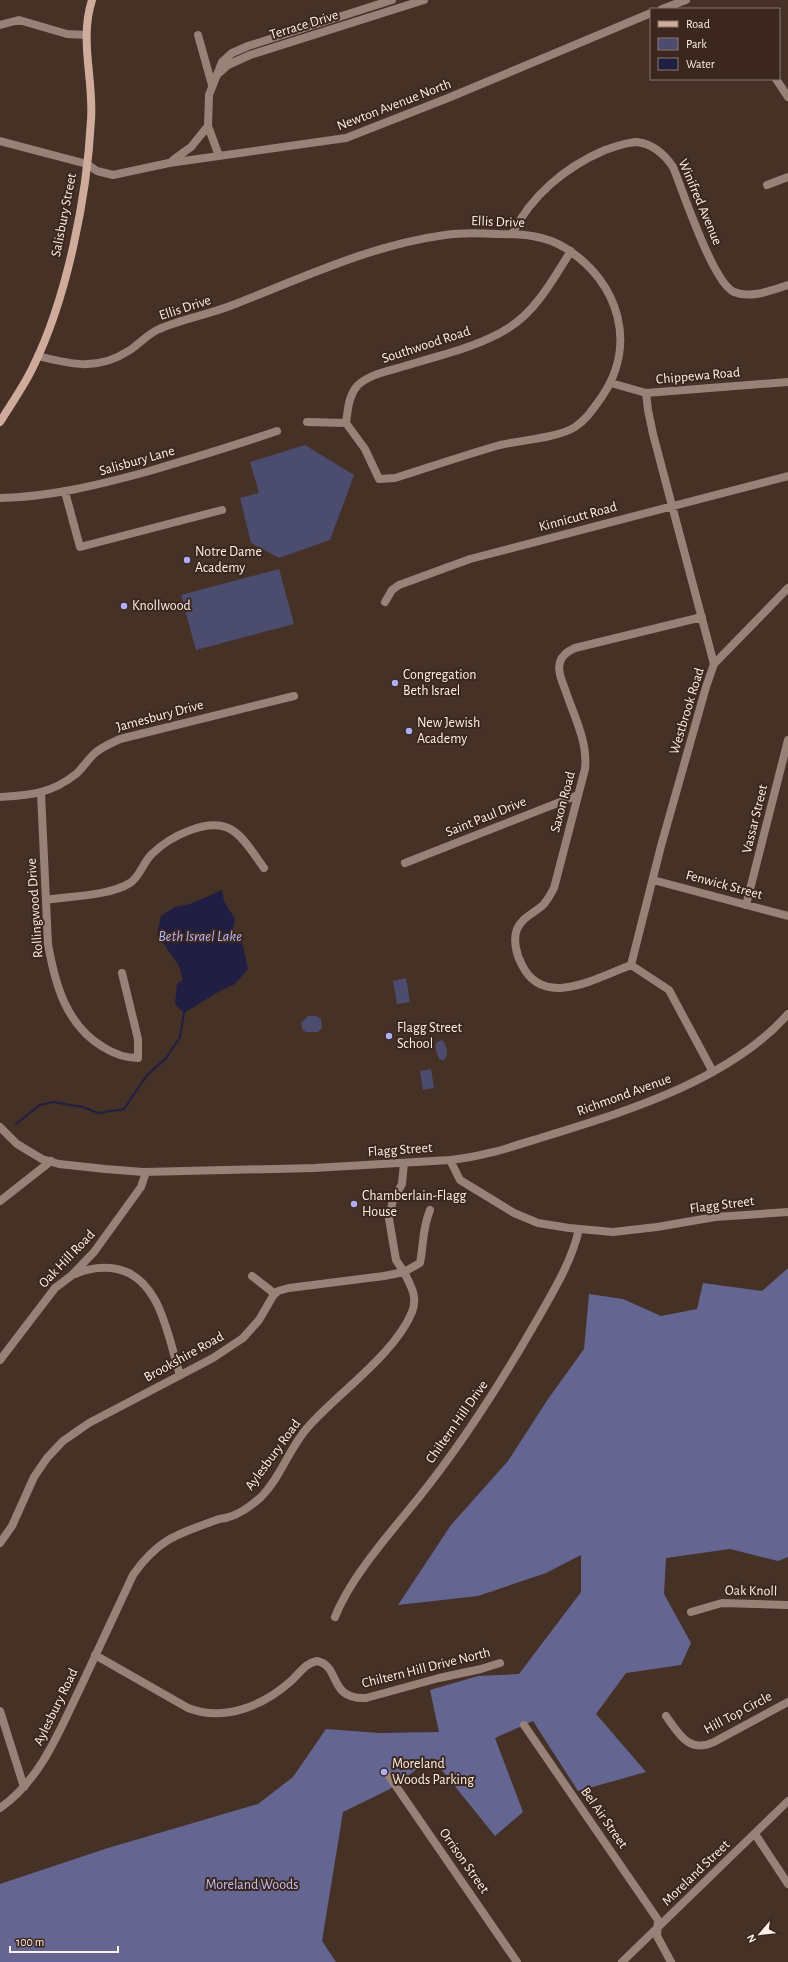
<svg xmlns="http://www.w3.org/2000/svg" width="788" height="1962" font-family="'Alegreya Sans',sans-serif">
<style>
.green{fill:#4c4c6e}
.forest{fill:#656592}
.water{fill:#211e44}
.lines{fill:none;stroke-linecap:round;stroke-linejoin:round}
.stream{stroke:#211e44;stroke-width:2}
.minor{stroke:#988177;stroke-width:8}
.tertiary{stroke:#988177;stroke-width:8}
.secondary{stroke:#cfab9b;stroke-width:8}
.poi-dot{fill:#afaefa;stroke:#3b271d;stroke-width:1.5}
.labels{text-anchor:middle;dominant-baseline:central;stroke-width:4;stroke-linejoin:round;paint-order:stroke}
.street-label{font-size:14px;fill:#fdefe9;stroke:#3b271d}
.poi-label{font-size:14px;fill:#fdefe9;stroke:#3b271d;text-anchor:start}
.park-label{font-size:14px;fill:#bfc0f9;stroke:#3b271d}
.water-label{font-size:15px;font-style:italic;fill:#b6b6fd;stroke:#3b271d}
</style>
<rect width="100%" height="100%" fill="#463127"/>
<path class="green" d="M305,445L354,475L330,540L279,558L251,543L240,498L259,493L250,462Z
M279,569L294,624L196,650L181,595Z
M406,978L410,1002L397,1004L393,981Z
M308,1016H316L321,1019L322,1028L318,1032H306L303,1030L301,1023Z
M442,1040C447,1045 448,1052 446,1058L443,1060L439,1059L435,1046L437,1042Z
M431,1069L434,1088L423,1090L420,1071Z"/>
<path class="forest" d="M787,1269H788V1557L778,1561L730,1549L666,1558L664,1594L691,1643L681,1665L626,1673L596,1714L646,1772L578,1791L533,1721L495,1738L523,1812L495,1836L432,1758L390,1789L343,1812L322,1941L336,1962H0V1884L108,1848L258,1804L293,1777L326,1729L379,1733L439,1732L430,1690L478,1676L519,1674L581,1592V1555L546,1573L478,1596L398,1605L451,1525L508,1461L548,1399L584,1349L589,1294L623,1299L661,1316L697,1309L703,1283L762,1291Z"/>
<path class="water" d="M222,890L224,901L235,919L233,930L243,946L248,969L235,984L220,991L184,1013L175,1004L177,984L183,980L179,966L157,934L161,916L175,907L190,904Z"/>
<g class="lines">
<path class="stream" d="M16,1124L40,1105L53,1102L83,1107L98,1113L124,1109L147,1075L166,1058L180,1037L184,1013"/>
<path class="minor" d="M662,9L686,0
M0,25L19,20L67,34L86,35
M198,35L212,85
M219,73L228,65L250,55L424,0
M776,79L788,97
M0,141L87,164L97,171L113,175L169,163L346,138L448,98L651,13
M219,156L208,126L209,95L222,62L232,53L248,46L392,0
M173,160L191,147L208,126
M767,185L788,177
M512,234C531,196 565,167 605,150C614,147 627,142 637,142C653,144 665,155 673,167C683,191 713,283 734,292C751,299 772,290 788,285
M38,356C73,365 98,371 130,350C139,344 147,335 157,330C180,319 207,315 230,306C300,279 370,245 445,235C462,232 480,233 498,234C522,234 546,235 567,249C619,283 638,345 601,398C593,409 586,420 575,427C558,438 521,440 500,445C465,455 430,467 395,478L379,479L365,449L346,423C348,410 348,397 357,386C369,374 389,371 405,366C440,355 479,347 510,327C537,310 554,277 571,251
M611,383L646,393L788,382
M307,422L346,423
M65,492L80,547L222,510
M0,498C50,497 98,485 146,472C190,459 233,446 277,431
M385,602L392,590L399,585L470,559L788,476
M714,664L788,588
M41,793L48,944C55,984 66,1025 103,1047C114,1054 125,1058 138,1058V1039L122,973
M0,797C30,795 51,794 76,774C83,768 88,759 95,753C102,747 111,743 120,739L294,696
M405,863L578,795
M653,880L788,916
M46,900C71,896 109,896 130,883C140,877 143,862 152,854C169,837 209,816 232,830C245,838 255,856 264,868
M746,905L788,740
M631,965C598,977 544,1010 522,965C516,954 513,940 517,929C522,917 535,913 544,904C548,899 551,894 554,888L585,769C588,742 574,716 566,692C563,683 557,672 560,662C562,655 568,651 575,648L702,617
M631,965L661,846L706,687L714,664L653,434L648,410L646,393
M631,965L669,990L713,1072
M0,1201L51,1161
M75,1274C89,1268 102,1266 117,1269C161,1278 168,1338 180,1375
M252,1276L275,1294
M0,1360L55,1288L71,1276L94,1252L141,1187L146,1172
M0,1543L12,1526L34,1477L47,1458L63,1441L89,1423L213,1358L243,1338L259,1320L273,1296L278,1291L289,1288L384,1276L404,1272L396,1260L389,1219L393,1200L402,1184L404,1163
M691,1612L722,1603L788,1605
M335,1617C351,1576 392,1531 420,1496C464,1441 502,1381 537,1320C553,1292 572,1261 579,1229
M95,1655L188,1708C224,1722 263,1706 291,1681C300,1673 305,1663 317,1661C341,1666 328,1700 366,1698L439,1678L481,1669L500,1663
M0,1711L24,1787
M666,1716C679,1734 689,1754 714,1742L788,1702
M524,1725L658,1920L657,1936L671,1962
M389,1776L517,1962
M0,1808C42,1779 61,1727 83,1682C99,1647 116,1611 133,1575C159,1538 178,1534 219,1519C235,1518 249,1508 261,1497C281,1477 289,1448 308,1427C338,1393 395,1354 412,1312C418,1297 411,1286 404,1272L420,1263C424,1242 422,1230 430,1210
M755,1834L788,1884"/>
<path class="tertiary" d="M0,1127L17,1144L42,1159L59,1164L105,1169L143,1172L314,1168L450,1160L460,1180L514,1213L538,1223L569,1228L613,1232L657,1227L715,1217L788,1212
M450,1160C484,1157 517,1145 550,1135C630,1110 731,1079 788,1014
M622,1962L788,1801"/>
<path class="secondary" d="M0,422C11,404 24,386 33,367C67,298 87,197 91,120C94,80 79,40 92,0"/>
</g>
<g class="poi-dot">
<circle cx="187" cy="560" r="4"/>
<circle cx="124" cy="606" r="4"/>
<circle cx="395" cy="683" r="4"/>
<circle cx="409" cy="731" r="4"/>
<circle cx="389" cy="1036" r="4"/>
<circle cx="354" cy="1204" r="4"/>
<circle cx="384" cy="1772" r="4"/>
</g>
<g class="labels">
<g class="street-label">
<text transform="translate(304 25) rotate(-17)">Terrace Drive</text>
<text transform="translate(394 105) rotate(-21)">Newton Avenue North</text>
<text transform="translate(700 202) rotate(67)">Winifred Avenue</text>
<text transform="translate(64 215) rotate(-79)">Salisbury Street</text>
<text transform="translate(498 222) rotate(2)">Ellis Drive</text>
<text transform="translate(185 308) rotate(-18)">Ellis Drive</text>
<text transform="translate(426 345) rotate(-18)">Southwood Road</text>
<text transform="translate(698 376) rotate(-5)">Chippewa Road</text>
<text transform="translate(137 461) rotate(-16)">Salisbury Lane</text>
<text transform="translate(578 517) rotate(-15)">Kinnicutt Road</text>
<text transform="translate(687 711) rotate(-73)">Westbrook Road</text>
<text transform="translate(160 716) rotate(-15)">Jamesbury Drive</text>
<text transform="translate(563 802) rotate(-75)">Saxon Road</text>
<text transform="translate(486 817) rotate(-22)">Saint Paul Drive</text>
<text transform="translate(755 819) rotate(-76)">Vassar Street</text>
<text transform="translate(724 885) rotate(15)">Fenwick Street</text>
<text transform="translate(35 908) rotate(-94)">Rollingwood Drive</text>
<text transform="translate(624 1095) rotate(-20)">Richmond Avenue</text>
<text transform="translate(400 1150) rotate(-4)">Flagg Street</text>
<text transform="translate(722 1205) rotate(-7)">Flagg Street</text>
<text transform="translate(67 1259) rotate(-46)">Oak Hill Road</text>
<text transform="translate(184 1357) rotate(-29)">Brookshire Road</text>
<text transform="translate(457 1422) rotate(-55)">Chiltern Hill Drive</text>
<text transform="translate(273 1455) rotate(-54)">Aylesbury Road</text>
<text transform="translate(751 1591) rotate(1)">Oak Knoll</text>
<text transform="translate(426 1668) rotate(-14)">Chiltern Hill Drive North</text>
<text transform="translate(56 1707) rotate(-64)">Aylesbury Road</text>
<text transform="translate(738 1713) rotate(-28)">Hill Top Circle</text>
<text transform="translate(604 1818) rotate(55)">Bel Air Street</text>
<text transform="translate(464 1861) rotate(55)">Orrison Street</text>
<text transform="translate(696 1873) rotate(-44)">Moreland Street</text>
</g>
<g class="poi-label">
<text x="195" y="552">Notre Dame<tspan x="195" dy="16">Academy</tspan></text>
<text x="132" y="606">Knollwood</text>
<text x="403" y="675">Congregation<tspan x="403" dy="16">Beth Israel</tspan></text>
<text x="417" y="723">New Jewish<tspan x="417" dy="16">Academy</tspan></text>
<text x="397" y="1028">Flagg Street<tspan x="397" dy="16">School</tspan></text>
<text x="362" y="1196">Chamberlain-Flagg<tspan x="362" dy="16">House</tspan></text>
<text x="392" y="1764">Moreland<tspan x="392" dy="16">Woods Parking</tspan></text>
</g>
<g class="park-label">
<text x="252" y="1885">Moreland Woods</text>
</g>
<g class="water-label">
<text x="200" y="936">Beth Israel Lake</text>
</g>
</g>
<rect x="650" y="8" width="130" height="72" fill="#3b271d" stroke="#89776f"/>
<rect x="658" y="21" width="20" height="6" fill="#cfab9b" stroke="#89776f"/>
<text x="686" y="28" font-size="12" fill="#fdefe9">Road</text>
<rect x="658" y="38" width="20" height="12" fill="#4c4c6e" stroke="#89776f"/>
<text x="686" y="48" font-size="12" fill="#fdefe9">Park</text>
<rect x="658" y="58" width="20" height="12" fill="#211e44" stroke="#89776f"/>
<text x="686" y="68" font-size="12" fill="#fdefe9">Water</text>
<g transform="translate(760 1934) rotate(242)" stroke="#3b271d" stroke-width="3" paint-order="stroke">
<path d="M0-3L7 15L0 10L-7 15Z" fill="#fdefe9"/>
<text y="-6" font-size="11" font-weight="bold" text-anchor="middle" fill="#fdefe9">N</text>
</g>
<path d="M10 1946v6h108v-6" fill="none" stroke="#fdefe9" stroke-width="2"/>
<text x="16" y="1946" font-size="12" fill="#fdefe9" stroke="#3b271d" stroke-width="3" paint-order="stroke">100 m</text>
</svg>
